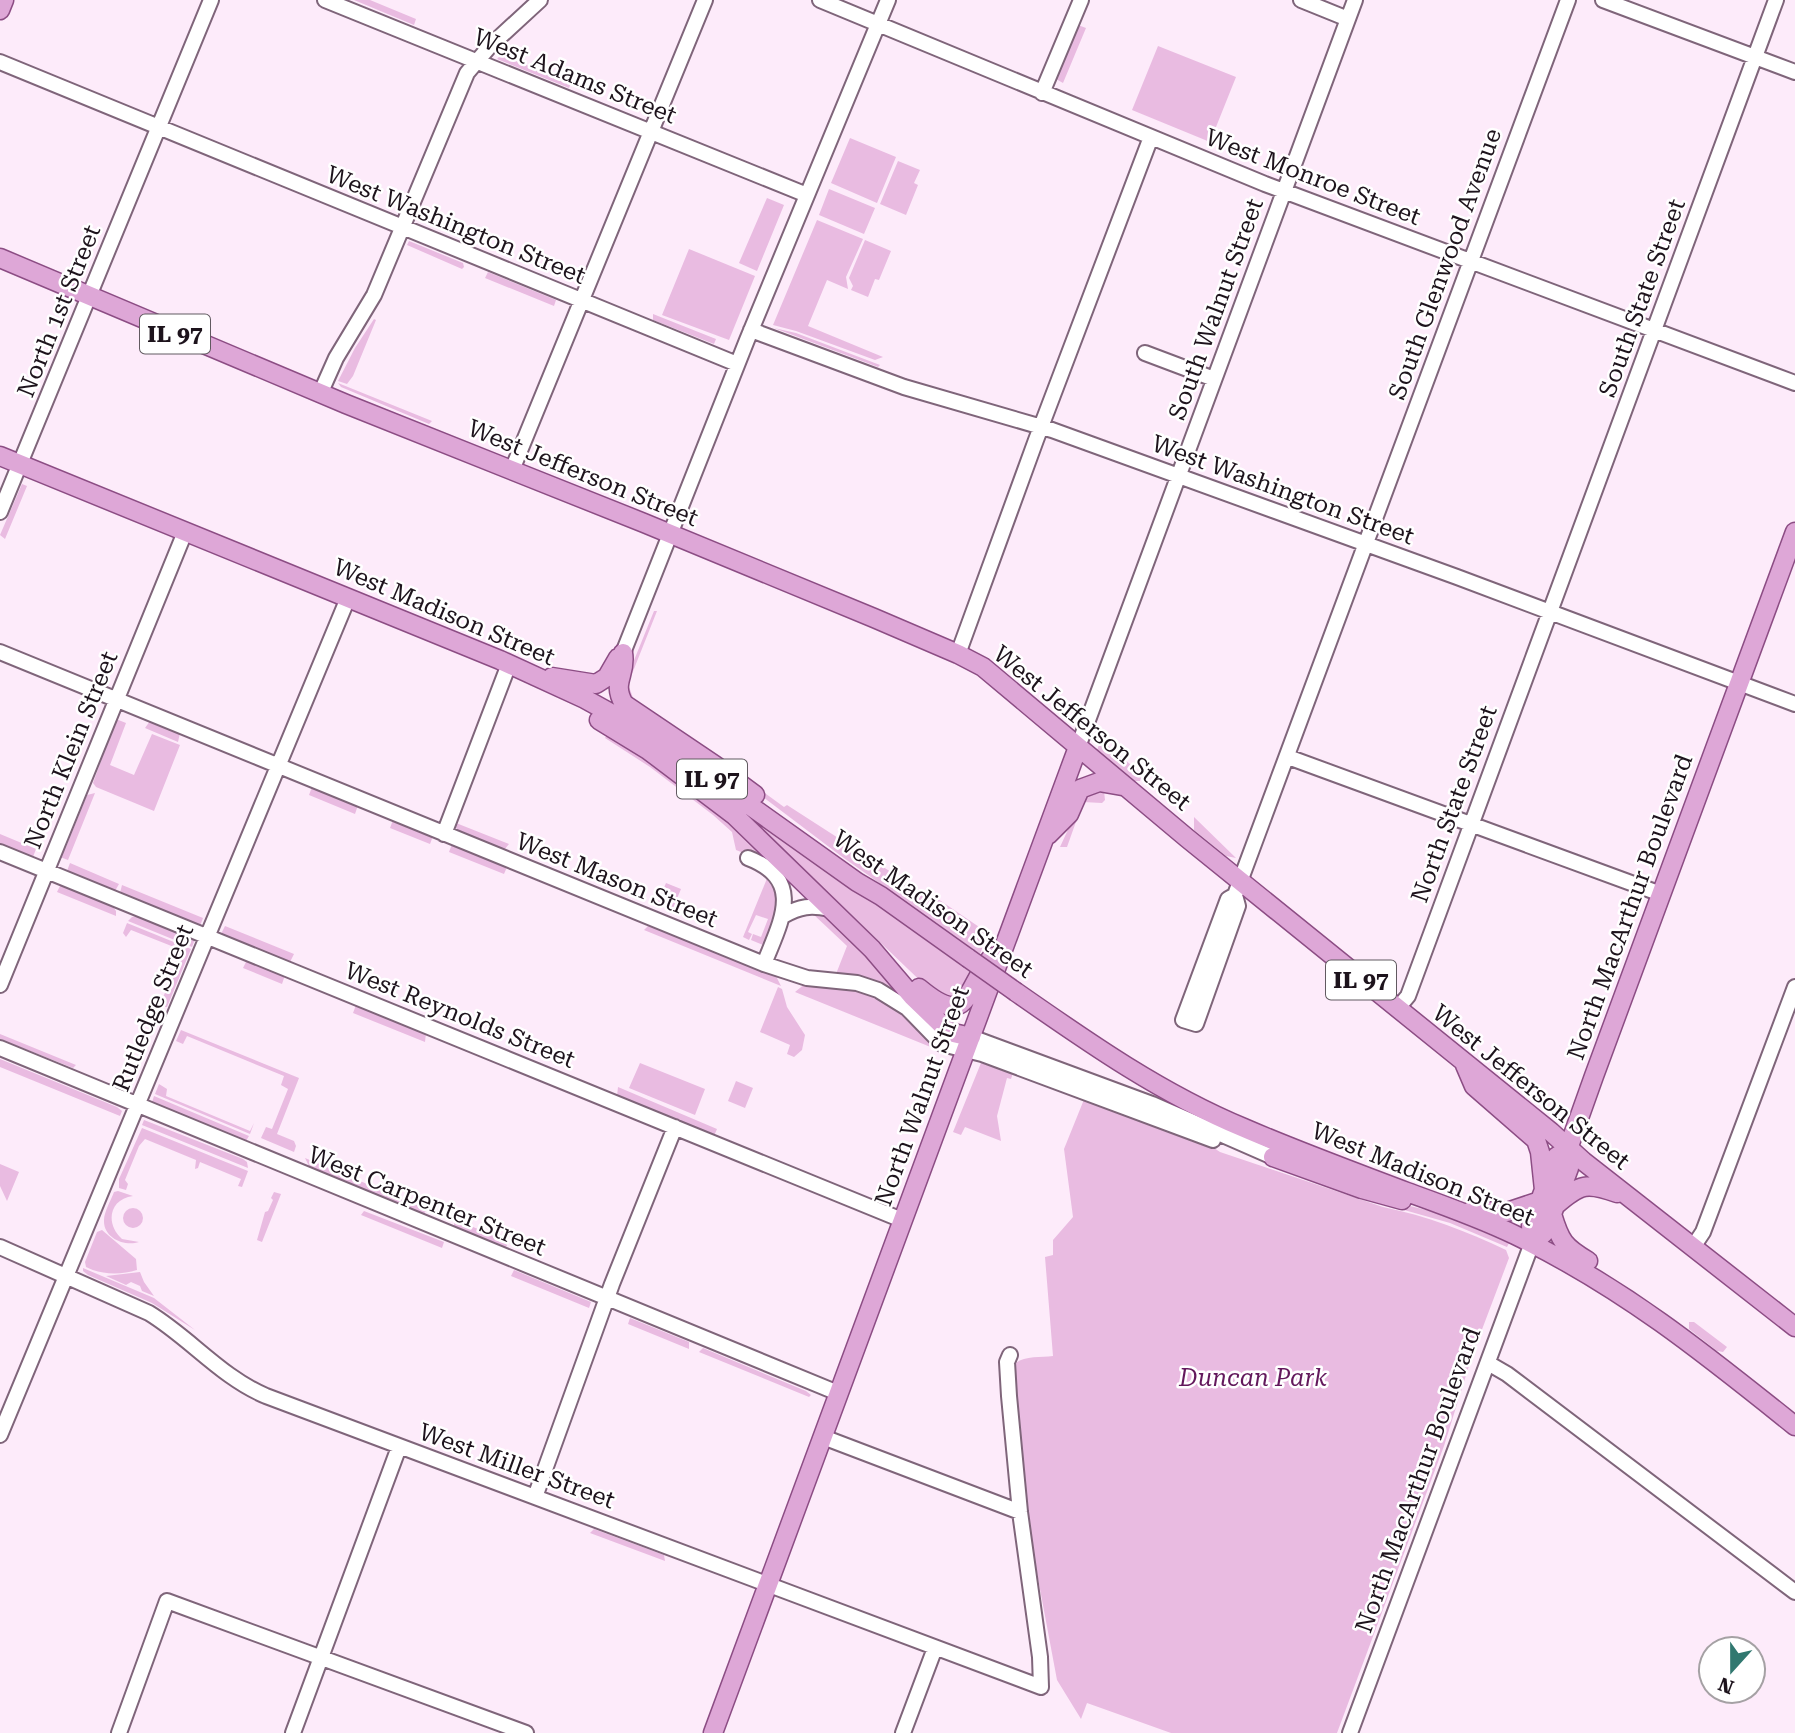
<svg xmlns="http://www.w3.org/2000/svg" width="1795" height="1733" font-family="'Roboto Serif',serif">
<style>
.green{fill:#e9bbe1}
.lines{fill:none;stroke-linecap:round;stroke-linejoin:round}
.minor-casing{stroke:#7f657a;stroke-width:18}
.major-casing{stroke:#8c4d84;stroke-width:21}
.minor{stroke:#fff;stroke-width:14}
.major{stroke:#dea7d7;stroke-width:18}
.major-bridge-casing{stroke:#8c4d84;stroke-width:21;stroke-linecap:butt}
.major-bridge{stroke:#dea7d7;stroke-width:18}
.labels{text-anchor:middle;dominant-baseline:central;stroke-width:5;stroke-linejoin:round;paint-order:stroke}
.shield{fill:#fff;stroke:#615a60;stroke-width:2}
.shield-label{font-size:23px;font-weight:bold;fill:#1d131c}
.street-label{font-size:24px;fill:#1d131c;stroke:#fff}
.park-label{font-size:24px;font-style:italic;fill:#63185c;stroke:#fff}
</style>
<rect width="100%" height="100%" fill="#fdebfa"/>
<path class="green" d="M354,0H370L416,19L414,25Z
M1078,25L1086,28L1063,83L1056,79Z
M1158,46L1236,77L1210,142L1132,110Z
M501,55L571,83L569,88L497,59Z
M850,138L896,157L877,203L831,183Z
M898,161L920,170L914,183L918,185L906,215L880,204Z
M829,189L875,208L864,234L819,215Z
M767,198L784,205L757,271L739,263Z
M817,220L863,239L846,277L848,289L827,280L808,326L883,357L875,360L796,331L773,325Z
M865,240L891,251L879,280L875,279L868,297L851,290L853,286L849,278Z
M409,241L463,263L464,267L462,269L407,245Z
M689,249L755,276L729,340L662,315Z
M488,272L556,300L554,306L485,278Z
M653,314L716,339L714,344L653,320Z
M374,319L376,320L353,376L347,384L338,381L355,348Z
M774,328L796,333L880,365L878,367Z
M338,383L432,421L429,424L341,387Z
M22,484L27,486L5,539L0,535Z
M654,611H657L628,684L636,706L715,757L784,807L787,805L936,901L938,899L988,933L980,954L841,856L718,763L632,706L624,685Z
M116,719L126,723L110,765L134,775L152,734L180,745L154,811L96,787L93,783Z
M150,721L180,733L178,742L145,728Z
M609,732L708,803L758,849L759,859L736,850L732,832L713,815L650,767L605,738Z
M1101,740L1142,774L1140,781H1134L1097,750Z
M673,760L972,973L960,996L949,999L932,992L815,880L814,882Z
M312,787L358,805L355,814L309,795Z
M1094,791H1104L1105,800L1102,803L1083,802L1067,847H1060L1083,797Z
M95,793L68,860L60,857L66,847L87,795Z
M1194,817L1236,858L1226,856L1194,830Z
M393,820L433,836L430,844L390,828Z
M456,823L509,844L504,850L461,833L456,828Z
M0,834L36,849L33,857L0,844Z
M452,844L507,867L504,874L449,852Z
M70,863L119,884L115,891L67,871Z
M768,876C786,901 774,919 763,945L751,940L753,934L761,937L768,919L756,915L748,932L752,934L749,940L743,937Z
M666,883L681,889L673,908L658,902Z
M61,884L111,904L116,911V916L57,892Z
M122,885L203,918L200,926L120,893Z
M814,911L827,916L903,993L899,996L827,973L826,972L836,974L847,946L813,914Z
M139,916L195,939L192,947L128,921L132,917Z
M127,923L191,949L167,1007H161L153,1002L154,1000L161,1002L179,960L170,956L174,947L131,930L126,937L123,933Z
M649,925L776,976L781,986L644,930Z
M225,926L294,954L290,962L221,934Z
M247,960L285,975L282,984L243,968Z
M806,983L862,988L896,1008L938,1050L795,992Z
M778,987L782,989L787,1007L805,1035L802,1050L794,1057L787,1054L790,1045L760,1032Z
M356,1005L426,1033L425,1042L353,1013Z
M181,1030L299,1078L277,1134L294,1141L296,1146L294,1152L261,1138L266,1127L272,1129L288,1089L281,1085L284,1076L187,1036L183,1044L176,1041Z
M0,1034L76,1065L73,1068L0,1039Z
M0,1059L117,1107L122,1111L120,1116L0,1067Z
M640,1063L705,1089L695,1115L629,1088Z
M981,1063L1013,1073L1011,1079L1007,1078L997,1116L1001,1141L965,1127L961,1135L953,1132Z
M736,1081L753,1088L745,1108L728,1101Z
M159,1084L167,1089L166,1096L250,1131L254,1123L250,1134L155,1094Z
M618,1087L717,1129L714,1136L617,1096Z
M154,1096L249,1136L246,1141L155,1103L152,1102Z
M1085,1097L1208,1144L1220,1152L1383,1207C1427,1216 1466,1231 1506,1250L1509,1258L1472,1356L1444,1446L1337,1733H1171L1087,1703L1081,1719L1057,1680L1028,1525L1013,1366C1021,1355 1040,1358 1053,1356L1045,1257L1053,1255V1240L1073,1217L1064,1149Z
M144,1120L243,1159L247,1162L248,1168L142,1125Z
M142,1128L248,1171L242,1187L238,1186L241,1179L200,1162L198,1168L195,1169L196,1160L145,1139L139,1146L125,1180L128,1184L126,1190L119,1188V1179Z
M305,1158L427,1209L424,1214L310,1168Z
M1273,1162L1382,1199L1438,1213L1509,1243L1507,1247L1450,1223L1344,1193L1269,1164Z
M0,1164L19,1172L7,1201L0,1186Z
M118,1191L133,1196C109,1199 105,1224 122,1239L139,1242C125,1247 103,1238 104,1220C104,1212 111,1200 114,1192Z
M274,1192L281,1194L262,1242L257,1240L265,1212L268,1211L273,1200L271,1198Z
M123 1218a10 10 0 1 1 20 0a10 10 0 1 1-20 0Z
M364,1211L444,1242L442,1248L361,1215Z
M454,1219L509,1242L506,1247L454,1226Z
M102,1230L136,1259L137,1270C121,1275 101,1275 86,1267L85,1262L97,1232Z
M83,1268L154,1298L195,1330L152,1303L88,1275L83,1271Z
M514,1270L591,1302L589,1308L511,1276Z
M140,1272L144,1282L154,1296L142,1291L140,1286L131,1282L126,1285L106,1276Z
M630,1318L689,1342V1349L628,1324Z
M1689,1322H1694L1727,1347L1723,1352L1717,1351L1689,1329Z
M703,1348L806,1391L811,1395L809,1397L699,1352Z
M594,1529L664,1555L665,1561L590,1533Z"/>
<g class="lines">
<defs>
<path id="minor" d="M325,0L807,195
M820,0L1265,184L1795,383
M1301,0L1348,19
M1603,0L1795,72
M0,62L737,364
M1042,93L1081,0
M751,330L904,387L1052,430L1457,577L1795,704
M1145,353L1214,379
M320,394L336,358L374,295L467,73L490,46L540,0
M512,470L705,0
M0,512L211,0
M0,652L764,964L807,978L857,983L878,990L907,1008L942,1044L982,1054L1213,1140
M623,653L747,340L888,0
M958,654L1036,440L1151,137
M1078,747L1355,0
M1288,757L1661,894
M444,834L509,664
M0,852L902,1220
M748,858C806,880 780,923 764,964
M1235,895L1238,906L1196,1024L1183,1020L1228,899L1235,895L1568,0
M783,916C800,906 811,905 830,909
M0,985L185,532
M1397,1009L1408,996L1776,0
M971,1037L1152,1104L1273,1157
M0,1048L838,1393
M0,1247L149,1313C190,1338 221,1377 266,1396L1041,1687L1040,1657L1020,1512L1009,1396L1007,1362L1010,1355
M1693,1247L1703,1232L1795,987
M1488,1363L1507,1374L1795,1592
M0,1435L348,598
M823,1437L1020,1512
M535,1497L612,1284L675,1127
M119,1733L167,1601L526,1733
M293,1733L399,1447
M903,1733L935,1648
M1350,1733L1532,1243"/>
<path id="major" d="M0,10L4,0
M0,258L346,404L644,523L874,618L958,654L983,667L1187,838L1551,1132L1583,1161L1795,1327
M0,456L500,660L585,699L634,726L680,756L857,882L881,896L968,958
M623,653C627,675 611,682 624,704L716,766L755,795
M552,677L596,684L607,677L618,658
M599,720L648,750L734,815L872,949L912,996L941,1024L949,1032L971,1037
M1048,835L1069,814L1080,789L1099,782L1122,786
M919,988C971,1031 964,988 992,957
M1016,992C1089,1043 1162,1094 1244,1128C1297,1151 1352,1171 1407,1192C1443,1205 1480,1218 1515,1235C1622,1287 1703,1352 1795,1426
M1465,1065L1474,1086L1536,1140L1540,1152L1544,1190
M1273,1157L1362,1189L1402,1200
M1557,1204C1580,1184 1587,1182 1617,1193
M1471,1211L1507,1212L1540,1201
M1552,1214C1560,1241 1564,1247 1588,1261
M1532,1243L1544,1233L1552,1214L1569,1168L1568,1149L1594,1076L1795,532
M1532,1243L1531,1225L1556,1157L1568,1149
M713,1733L1078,747"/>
</defs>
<use href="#minor" class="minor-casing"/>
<use href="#major" class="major-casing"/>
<use href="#minor" class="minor"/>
<use href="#major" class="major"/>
<defs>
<path id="major-bridge" d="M968,958L1016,992"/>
</defs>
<use href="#major-bridge" class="major-bridge-casing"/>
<use href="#major-bridge" class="major-bridge"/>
</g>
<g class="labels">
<g class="shield">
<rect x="140" y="314.5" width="70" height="39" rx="5"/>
<rect x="677" y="759.5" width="70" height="39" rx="5"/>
<rect x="1326" y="960.5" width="70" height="39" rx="5"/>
</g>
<g class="shield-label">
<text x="175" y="334">IL 97</text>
<text x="712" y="779">IL 97</text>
<text x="1361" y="980">IL 97</text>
</g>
<g class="street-label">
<text transform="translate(575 76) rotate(22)">West Adams Street</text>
<text transform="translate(1313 177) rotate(21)">West Monroe Street</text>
<text transform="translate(456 225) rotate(22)">West Washington Street</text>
<text transform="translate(1445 264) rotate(-70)">South Glenwood Avenue</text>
<text transform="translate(1642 298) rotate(-70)">South State Street</text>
<text transform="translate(1216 309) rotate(-70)">South Walnut Street</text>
<text transform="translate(59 311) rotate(-68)">North 1st Street</text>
<text transform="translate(583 473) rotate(22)">West Jefferson Street</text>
<text transform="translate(1283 490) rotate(20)">West Washington Street</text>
<text transform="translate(444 612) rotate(23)">West Madison Street</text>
<text transform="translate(1092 728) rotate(39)">West Jefferson Street</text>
<text transform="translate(71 750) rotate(-68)">North Klein Street</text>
<text transform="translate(1454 804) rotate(-70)">North State Street</text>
<text transform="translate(617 880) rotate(22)">West Mason Street</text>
<text transform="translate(933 904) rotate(35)">West Madison Street</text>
<text transform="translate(1630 907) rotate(-70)">North MacArthur Boulevard</text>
<text transform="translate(153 1008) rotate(-68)">Rutledge Street</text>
<text transform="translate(460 1015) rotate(22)">West Reynolds Street</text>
<text transform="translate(1531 1087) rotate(39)">West Jefferson Street</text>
<text transform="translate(922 1096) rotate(-70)">North Walnut Street</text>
<text transform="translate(1423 1174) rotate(22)">West Madison Street</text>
<text transform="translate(427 1201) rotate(22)">West Carpenter Street</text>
<text transform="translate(517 1466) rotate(20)">West Miller Street</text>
<text transform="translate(1418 1480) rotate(-70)">North MacArthur Boulevard</text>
</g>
<g class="park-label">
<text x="1253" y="1378">Duncan Park</text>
</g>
</g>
<g transform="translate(1732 1670) rotate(201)"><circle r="33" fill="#ffffff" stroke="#a5a1a4" stroke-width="2"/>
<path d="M0-5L12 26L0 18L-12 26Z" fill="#317870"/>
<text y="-10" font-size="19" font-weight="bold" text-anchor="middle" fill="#1d131c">N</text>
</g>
</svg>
